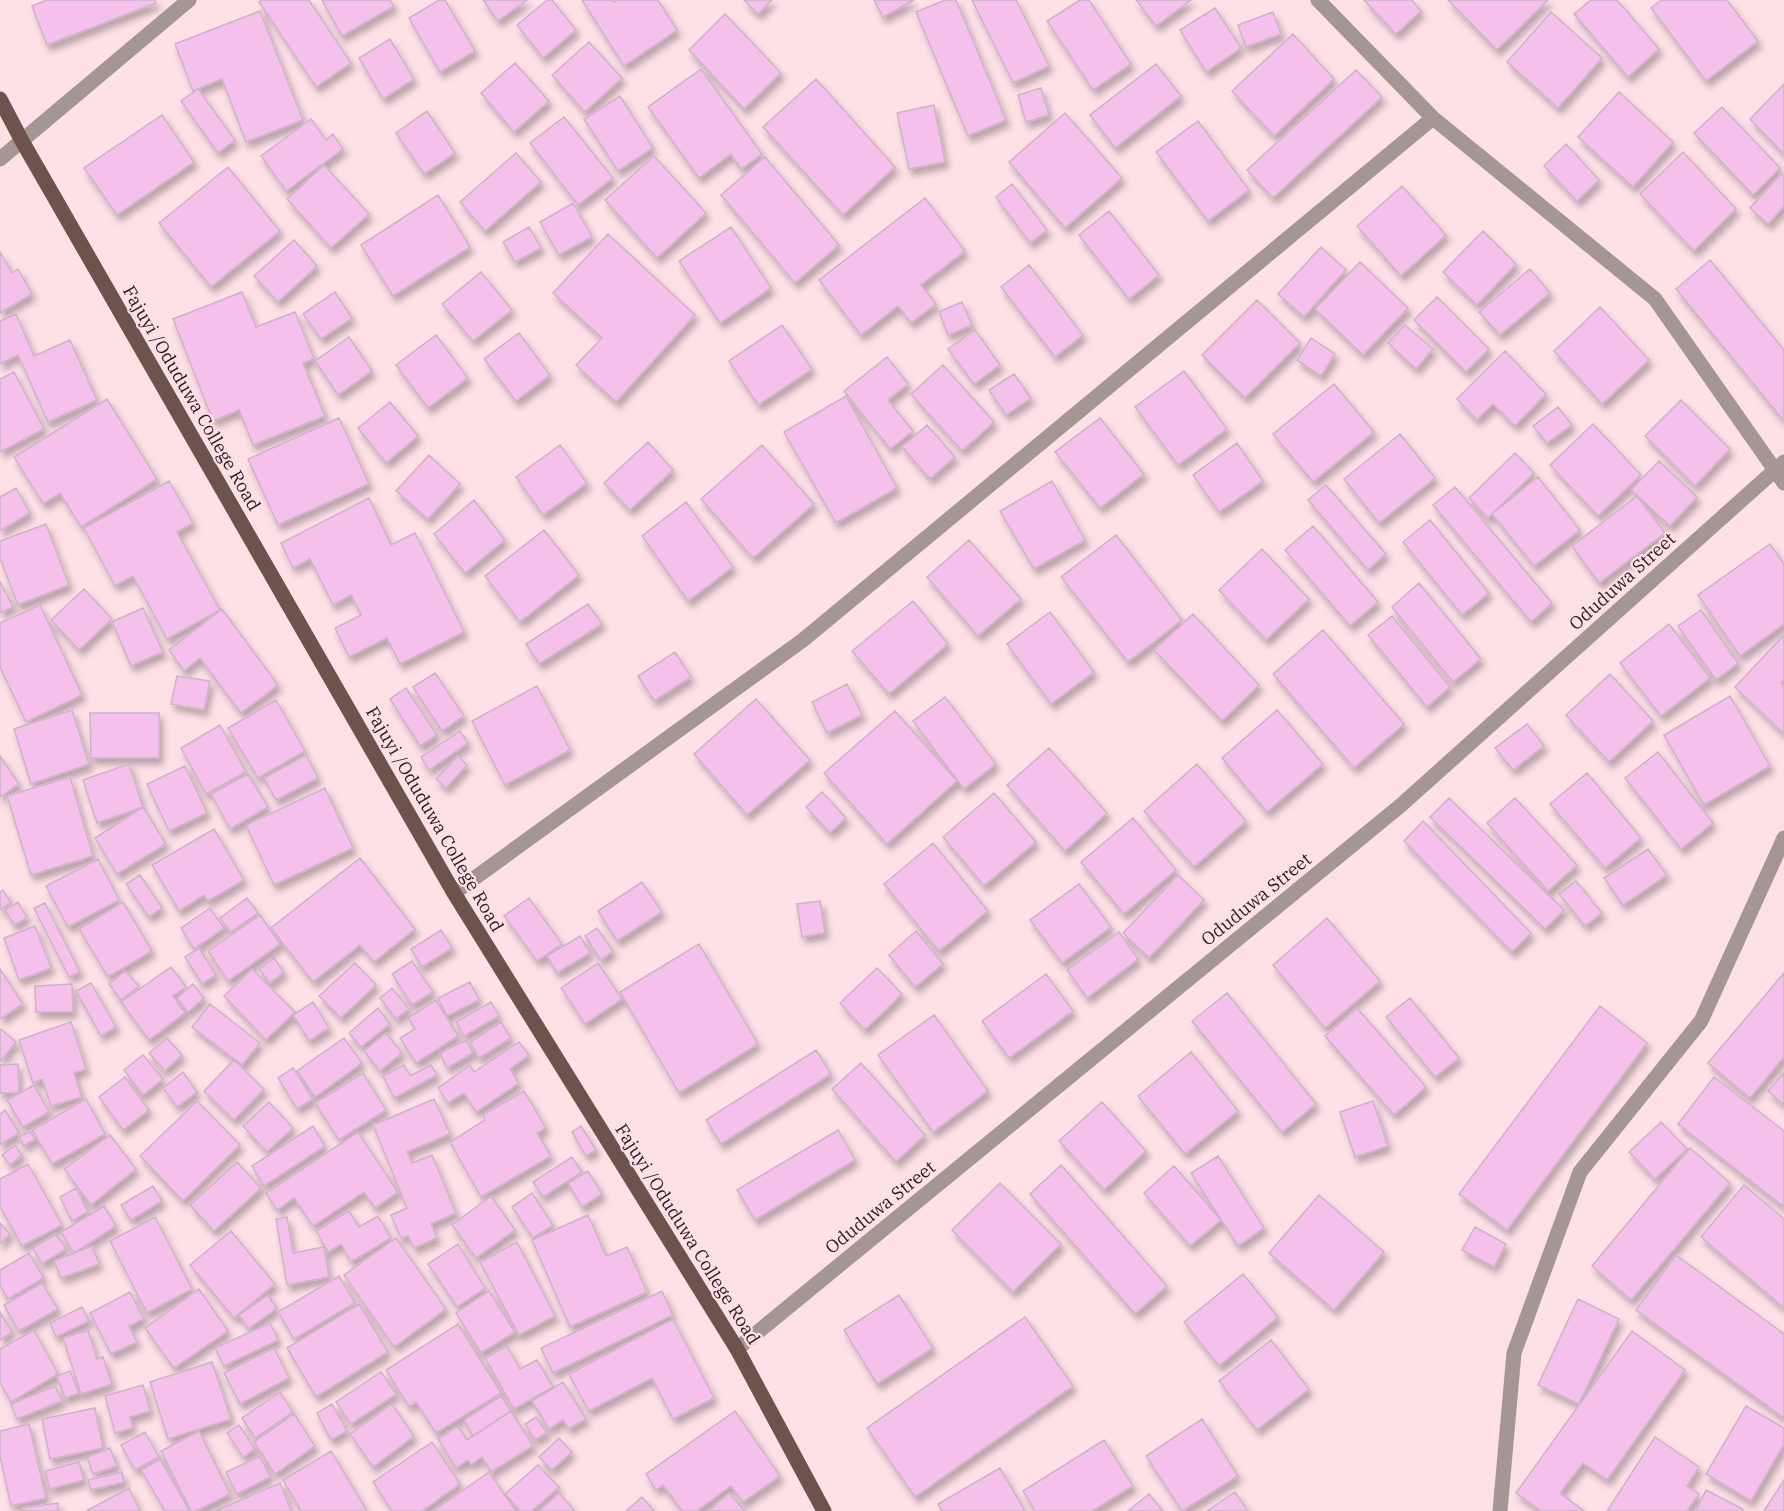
<svg xmlns="http://www.w3.org/2000/svg" width="1784" height="1511" font-family="'IBM Plex Serif',serif">
<style>
.building{fill:#f6c0ed;stroke:#cdb2c8;stroke-width:1.5;filter:url(#shadow)}
.lines{fill:none;stroke-linecap:round;stroke-linejoin:round}
.street{stroke:#a69693;stroke-width:15}
.primary{stroke:#6d534d;stroke-width:15}
.labels{text-anchor:middle;dominant-baseline:central;stroke-width:4.5;stroke-linejoin:round;paint-order:stroke}
.street-label{font-size:18px;fill:#2a1d20;stroke:#fee0e7}
</style>
<defs>
<filter id="shadow"><feDropShadow dx="3.5" dy="6" stdDeviation="3" flood-color="#0004"/></filter>
</defs>
<rect width="100%" height="100%" fill="#fee0e7"/>
<path class="building" d="M47,0H155L156,3L47,45L32,6Z
M262,0H309L351,63L316,87L259,2Z
M322,0H390L394,6L342,36Z
M439,0H445L475,51L440,72L409,18Z
M483,0H527L498,21Z
M547,0H552L576,30L543,58L517,25Z
M582,0H613L614,2L617,0H658L677,30L624,66Z
M744,0H772L758,14Z
M874,0H914L883,17Z
M945,0H956L1006,120L968,136L916,12Z
M972,0H1016L1049,66L1013,83Z
M1080,0H1089L1131,64L1093,90L1047,21Z
M1136,0H1191L1156,26Z
M1364,0H1412L1421,11L1396,34Z
M1448,0H1548L1497,50Z
M1591,0H1617L1659,49L1628,77L1574,14Z
M1661,0H1727L1758,41L1706,81L1651,8Z
M1215,8L1241,48L1206,72L1180,30Z
M260,11L303,120L246,142L222,79L193,91L175,44Z
M1273,12L1281,34L1246,47L1238,25Z
M1551,12L1602,58L1558,108L1507,62Z
M725,14L781,73L744,109L689,50Z
M1293,34L1334,79L1274,136L1232,91Z
M390,39L414,79L383,99L359,58Z
M589,42L622,78L585,112L552,75Z
M515,63L549,101L514,132L481,93Z
M1156,64L1181,96L1115,148L1090,115Z
M701,69L762,154L741,169L731,154L699,178L648,107Z
M1356,70L1382,97L1273,198L1247,170Z
M816,79L895,167L843,215L763,127Z
M1784,84V154L1750,119Z
M1041,88L1049,115L1026,122L1018,95Z
M198,89L235,140L218,153L181,101Z
M1619,92L1673,142L1633,187L1578,137Z
M620,96L653,148L618,171L584,119Z
M934,105L945,162L909,169L897,113Z
M1722,107L1780,168L1753,195L1694,133Z
M427,111L455,153L424,174L396,133Z
M1065,113L1122,178L1065,228L1009,162Z
M162,115L194,162L117,215L84,168Z
M564,117L613,178L578,205L530,143Z
M311,119L326,140L333,134L343,149L286,191L261,156Z
M1198,121L1249,190L1208,221L1156,152Z
M1566,144L1599,180L1577,201L1544,166Z
M1683,152L1736,209L1694,251L1640,194Z
M516,153L541,182L485,231L460,202Z
M654,156L706,213L657,258L605,200Z
M765,157L839,245L795,283L721,195Z
M324,165L369,214L331,248L287,199Z
M228,167L280,231L211,287L159,223Z
M1781,174L1784,176V206L1768,224L1750,208Z
M1012,184L1047,230L1030,243L996,197Z
M1402,186L1446,235L1401,276L1357,226Z
M438,195L470,247L393,296L361,245Z
M925,198L965,251L921,285L936,304L911,323L898,306L861,335L819,280Z
M573,203L592,237L559,255L540,222Z
M1109,211L1159,275L1129,299L1079,235Z
M529,227L541,248L515,262L503,242Z
M731,227L771,288L720,323L679,261Z
M1483,231L1516,264L1477,305L1443,272Z
M608,234L695,315L616,402L576,365L602,338L553,293Z
M294,240L317,266L278,302L254,276Z
M1321,247L1346,270L1304,317L1278,294Z
M0,252L12,273L18,269L32,294L0,313Z
M1710,260L1784,350V417L1782,419L1676,289Z
M1360,262L1408,308L1363,355L1315,309Z
M1029,265L1083,335L1055,357L1001,287Z
M1530,269L1550,293L1500,335L1479,312Z
M481,272L512,310L473,341L442,304Z
M242,292L256,327L295,312L314,359L303,363L325,416L253,445L239,410L213,421L173,319Z
M335,292L352,318L321,339L303,314Z
M1437,297L1489,349L1466,372L1414,320Z
M1257,300L1300,343L1245,398L1202,355Z
M962,302L972,325L948,335L939,312Z
M1600,307L1649,360L1602,404L1554,351Z
M16,314L34,356L70,340L97,400L48,422L18,355L0,364V321Z
M782,325L812,369L758,405L729,361Z
M1405,325L1433,349L1416,369L1388,343Z
M975,330L1000,365L974,384L948,349Z
M519,333L550,375L516,401L484,359Z
M436,335L468,378L428,408L396,365Z
M349,337L372,371L338,395L315,361Z
M1311,338L1335,354L1321,376L1297,360Z
M1505,351L1546,394L1515,426L1493,404L1477,420L1457,399Z
M887,357L908,384L888,400L913,431L890,449L844,391Z
M943,365L994,422L962,451L911,394Z
M1184,371L1227,429L1178,465L1135,407Z
M14,372L44,429L0,452V379Z
M1014,374L1031,398L1006,415L989,390Z
M1334,384L1374,432L1313,482L1273,434Z
M846,396L897,488L836,523L784,432Z
M107,399L157,479L81,527L60,493L43,504L14,457Z
M1681,400L1730,449L1695,486L1645,436Z
M390,402L418,436L386,463L358,428Z
M1558,407L1572,425L1547,443L1533,426Z
M339,418L369,484L278,525L248,459Z
M1100,418L1144,474L1100,508L1055,452Z
M1593,424L1641,475L1598,516L1550,465Z
M927,425L955,457L930,479L902,447Z
M1400,434L1435,478L1379,523L1344,479Z
M648,442L673,470L630,510L604,483Z
M1237,443L1263,481L1219,512L1193,475Z
M560,445L587,483L543,515L516,477Z
M762,445L814,504L753,558L701,499Z
M1515,453L1534,473L1488,518L1469,498Z
M429,455L460,484L428,519L396,491Z
M1659,461L1697,497L1670,526L1631,490Z
M1538,477L1580,530L1534,566L1492,514Z
M169,481L193,523L177,532L220,610L167,639L133,576L115,586L84,528Z
M1052,481L1085,540L1034,569L1000,511Z
M1326,485L1386,554L1368,570L1308,500Z
M1455,487L1552,603L1531,622L1433,505Z
M16,488L30,513L0,531V497Z
M1637,496L1665,533L1599,583L1572,546Z
M369,498L391,545L415,533L464,632L400,664L387,638L349,657L335,628L361,615L351,595L333,605L310,559L293,568L281,543Z
M474,500L505,540L465,573L434,534Z
M686,502L733,567L688,601L642,536Z
M1430,520L1489,593L1462,615L1403,542Z
M46,524L69,585L18,605L0,558V541Z
M1313,526L1378,602L1350,626L1285,550Z
M544,530L579,575L520,622L485,576Z
M1116,535L1182,620L1128,662L1061,577Z
M969,540L1021,599L978,636L927,577Z
M1770,544L1784,564V624L1740,656L1698,595Z
M1262,549L1309,599L1266,640L1219,590Z
M0,581L13,607L0,613Z
M1419,583L1481,659L1453,682L1392,607Z
M84,589L112,619L79,650L51,620Z
M913,601L948,644L889,694L852,651Z
M588,604L602,624L539,664L526,644Z
M40,605L82,695L26,722L0,667V623Z
M143,608L163,652L131,666L112,622Z
M222,609L278,685L241,713L200,658L184,671L169,650Z
M1701,610L1738,663L1716,680L1678,626Z
M1050,612L1094,672L1051,704L1007,644Z
M1193,614L1259,685L1222,721L1154,650Z
M1392,616L1450,687L1427,707L1368,635Z
M1669,624L1710,678L1661,716L1620,663Z
M1323,630L1404,724L1354,768L1273,674Z
M1784,635V680L1781,683L1784,687V734L1735,687Z
M675,652L691,677L654,701L638,676Z
M435,673L464,716L442,731L413,687Z
M1610,674L1653,721L1609,762L1566,715Z
M177,676L210,681L204,710L171,704Z
M847,684L862,715L827,733L812,702Z
M537,686L570,750L505,785L472,721Z
M406,688L437,735L420,746L390,699Z
M1730,696L1770,766L1704,805L1664,735Z
M945,697L996,764L964,789L913,721Z
M756,699L810,760L747,815L694,754Z
M276,700L305,751L258,778L228,728Z
M72,710L89,764L31,784L14,729Z
M1277,710L1323,764L1267,812L1222,758Z
M895,711L957,781L887,844L824,773Z
M90,713H159V758H91Z
M1527,724L1544,746L1513,770L1495,748Z
M220,725L246,772L206,794L181,748Z
M460,731L468,743L429,770L421,757Z
M1049,748L1107,813L1065,851L1007,785Z
M1658,752L1713,823L1681,849L1625,778Z
M306,755L318,778L276,800L264,778Z
M0,756L19,784L0,797Z
M458,756L467,765L446,788L436,779Z
M129,764L143,807L97,823L83,780Z
M1197,764L1246,821L1194,867L1144,811Z
M185,766L207,813L169,831L147,784Z
M1587,773L1641,838L1605,868L1550,804Z
M248,774L268,807L230,829L211,794Z
M70,777L93,856L31,875L7,796Z
M325,788L353,848L274,885L246,825Z
M822,792L846,818L830,833L806,807Z
M994,793L1036,842L984,886L943,837Z
M1449,798L1564,910L1545,929L1430,817Z
M1515,798L1577,865L1548,891L1487,823Z
M143,807L166,844L117,874L95,838Z
M1133,818L1176,870L1124,914L1081,862Z
M1423,821L1531,933L1512,952L1404,841Z
M214,829L244,880L208,901L204,895L179,911L152,865Z
M933,843L988,911L939,951L884,884Z
M1648,849L1667,875L1623,905L1604,878Z
M360,858L415,929L374,962L360,945L313,982L271,928Z
M98,859L119,900L68,927L46,886Z
M140,875L162,908L149,917L126,884Z
M1178,875L1204,900L1149,958L1123,933Z
M1576,881L1602,913L1585,926L1559,894Z
M642,882L662,912L617,941L598,911Z
M1079,884L1111,927L1062,963L1030,920Z
M3,890L11,903L0,910V892Z
M247,898L258,913L231,932L220,918Z
M529,898L562,944L537,961L504,916Z
M820,901L825,933L802,937L797,904Z
M18,902L27,918L14,925L5,910Z
M123,902L152,951L108,977L79,929Z
M45,903L80,972L69,977L34,908Z
M210,908L224,928L194,949L181,928Z
M260,915L280,944L228,981L208,951Z
M1327,918L1380,981L1325,1028L1273,965Z
M35,926L51,968L19,980L4,938Z
M597,928L613,951L601,960L585,936Z
M441,930L452,948L422,967L411,949Z
M916,931L943,964L915,987L889,955Z
M1119,932L1138,959L1087,998L1067,970Z
M580,936L590,953L557,973L547,956Z
M699,944L758,1044L679,1093L620,992Z
M199,948L216,975L202,984L185,957Z
M274,958L284,972L270,983L259,969Z
M412,961L433,992L412,1005L392,974Z
M355,963L376,985L341,1018L319,996Z
M598,963L622,999L585,1024L561,988Z
M171,967L186,987L173,996L185,1013L149,1040L121,1002Z
M877,968L902,994L865,1030L840,1003Z
M0,969L23,1004L0,1019Z
M252,969L295,1012L266,1040L224,996Z
M125,971L139,986L121,1000L109,984Z
M1784,973V1057L1750,1098L1708,1063Z
M1046,974L1073,1011L1009,1058L982,1021Z
M470,982L479,1000L447,1016L438,998Z
M91,983L116,1027L101,1036L76,991Z
M72,984L73,1012H36L35,986Z
M193,984L204,998L188,1012L177,998Z
M392,988L409,1009L396,1019L380,998Z
M1227,993L1316,1104L1282,1132L1192,1021Z
M1410,998L1459,1058L1435,1077L1386,1017Z
M436,1000L458,1036L416,1063L400,1038L415,1029L408,1018Z
M313,1002L329,1028L309,1041L293,1015Z
M491,1002L499,1016L464,1036L456,1022Z
M210,1004L260,1043L242,1065L192,1027Z
M1600,1006L1647,1043L1507,1230L1459,1194Z
M378,1008L390,1024L361,1047L349,1033Z
M1357,1008L1426,1087L1394,1115L1325,1036Z
M934,1015L988,1091L933,1132L878,1055Z
M71,1022L86,1069L74,1073L82,1097L51,1106L42,1079L33,1083L19,1040Z
M501,1022L511,1038L479,1058L470,1042Z
M1,1029L16,1042L0,1062V1030Z
M386,1033L402,1053L380,1071L364,1051Z
M167,1038L182,1055L165,1071L149,1053Z
M344,1038L362,1063L315,1097L297,1071Z
M466,1040L473,1053L447,1068L440,1053Z
M519,1042L529,1055L510,1069L519,1083L476,1112L464,1093L448,1103L438,1088L470,1065L474,1072Z
M816,1050L831,1074L721,1144L706,1120Z
M1191,1052L1238,1111L1185,1154L1138,1096Z
M143,1055L163,1079L143,1095L124,1070Z
M234,1060L264,1089L234,1120L204,1091Z
M861,1063L925,1135L896,1162L832,1089Z
M18,1064L19,1093H0V1065Z
M404,1065L410,1076L431,1065L437,1075L394,1098L383,1076Z
M293,1068L313,1099L297,1109L278,1078Z
M183,1072L197,1092L177,1107L163,1088Z
M363,1073L386,1110L339,1140L315,1103Z
M1784,1073V1105L1768,1091Z
M125,1077L149,1110L123,1130L99,1097Z
M1714,1077L1784,1131V1207L1678,1124Z
M34,1085L49,1112L23,1127L7,1100Z
M524,1091L546,1128L537,1133L551,1156L481,1197L450,1142L485,1120L483,1115Z
M86,1099L105,1134L52,1164L32,1130Z
M434,1099L450,1134L407,1152L412,1163L432,1155L456,1213L431,1224L437,1238L414,1248L408,1236L401,1238L391,1215L407,1208L373,1125Z
M197,1101L240,1145L183,1201L140,1156Z
M1373,1101L1388,1146L1355,1157L1340,1112Z
M269,1102L293,1128L267,1152L243,1126Z
M1102,1102L1146,1151L1104,1190L1059,1141Z
M5,1110L19,1133L0,1145V1114Z
M1661,1122L1687,1149L1655,1179L1629,1152Z
M313,1126L325,1146L264,1186L252,1166Z
M581,1126L596,1150L586,1156L572,1132Z
M838,1130L855,1160L755,1220L737,1190Z
M30,1131L35,1139L24,1146L19,1137Z
M358,1132L398,1192L375,1208L364,1192L313,1226L294,1198L277,1210L266,1193Z
M110,1135L136,1169L91,1205L64,1169Z
M15,1145L22,1155L10,1165L2,1155Z
M1690,1148L1730,1183L1631,1300L1592,1266Z
M1218,1156L1264,1228L1238,1246L1191,1173Z
M572,1157L582,1172L543,1197L533,1182Z
M237,1162L261,1188L214,1231L190,1205Z
M28,1164L62,1225L22,1246L0,1206V1179Z
M1061,1165L1167,1286L1135,1314L1030,1194Z
M1174,1166L1221,1220L1190,1246L1144,1193Z
M588,1171L602,1194L582,1207L568,1183Z
M1000,1183L1061,1244L1013,1292L952,1230Z
M1744,1185L1784,1219V1308L1701,1237Z
M153,1186L162,1201L131,1220L121,1205Z
M76,1188L88,1212L72,1221L60,1197Z
M532,1193L553,1225L533,1238L512,1207Z
M1319,1195L1384,1252L1334,1310L1269,1253Z
M491,1196L515,1230L476,1258L452,1225Z
M104,1206L116,1226L74,1253L61,1232Z
M349,1211L359,1227L378,1216L391,1238L351,1262L341,1244L328,1252L316,1231Z
M588,1215L606,1256L627,1247L647,1292L570,1327L532,1240Z
M155,1217L192,1289L147,1313L110,1241Z
M287,1217L293,1253L324,1247L329,1277L287,1285L276,1219Z
M0,1223L10,1234L0,1244Z
M1475,1227L1506,1244L1494,1267L1462,1250Z
M231,1231L275,1284L234,1318L190,1265Z
M56,1234L66,1249L42,1264L33,1248Z
M396,1238L446,1309L394,1347L344,1275Z
M517,1242L555,1316L519,1335L480,1262Z
M458,1244L485,1288L457,1307L428,1264Z
M92,1246L99,1264L61,1278L54,1261Z
M29,1253L44,1278L8,1299L0,1286V1270Z
M1676,1255L1784,1334V1418L1636,1310Z
M1243,1274L1278,1317L1219,1366L1184,1322Z
M339,1276L355,1303L294,1339L278,1312Z
M42,1283L58,1309L19,1331L4,1305Z
M199,1289L228,1331L174,1368L145,1328Z
M489,1291L515,1332L481,1353L456,1313Z
M662,1291L673,1315L553,1373L541,1348Z
M130,1292L144,1319L129,1326L137,1342L111,1354L90,1313Z
M268,1295L277,1308L248,1329L239,1315Z
M899,1295L933,1348L877,1384L844,1330Z
M1578,1299L1619,1319L1579,1404L1538,1385Z
M359,1304L388,1352L316,1397L287,1348Z
M82,1307L89,1321L56,1337L50,1323Z
M0,1312L12,1332L0,1340Z
M1025,1317L1073,1386L915,1497L867,1428Z
M673,1319L714,1398L673,1419L652,1378L589,1411L569,1374Z
M270,1323L278,1340L224,1366L215,1348Z
M458,1324L501,1393L436,1433L416,1402L409,1407L386,1370Z
M34,1330L58,1374L11,1402L0,1382V1349Z
M88,1330L97,1359L103,1357L112,1384L81,1394L63,1338Z
M1632,1331L1685,1370L1607,1480L1583,1463L1560,1493L1584,1511H1541L1516,1493Z
M1271,1340L1309,1389L1257,1430L1219,1381Z
M507,1346L520,1369L537,1360L553,1387L514,1409L485,1358Z
M274,1348L289,1378L240,1404L224,1373Z
M212,1362L231,1419L168,1439L150,1382Z
M70,1371L79,1393L65,1398L57,1376Z
M381,1372L396,1394L351,1424L336,1402Z
M563,1382L586,1419L569,1429L563,1420L549,1429L532,1401Z
M143,1385L150,1411L130,1417L133,1428L115,1433L105,1396Z
M55,1386L62,1401L17,1419L11,1404Z
M280,1392L293,1412L255,1438L242,1418Z
M501,1396L511,1411L473,1436L464,1420Z
M332,1404L347,1431L331,1440L317,1413Z
M392,1404L414,1436L373,1467L350,1434Z
M1746,1406L1784,1428V1444L1751,1501L1706,1474Z
M95,1408L103,1448L50,1459L42,1419Z
M511,1411L533,1446L491,1472L482,1457L471,1465L468,1460L456,1468L438,1439L458,1426L467,1440Z
M735,1411L780,1476L743,1502L731,1486L697,1511H682L663,1485L656,1490L646,1474Z
M294,1414L315,1446L275,1474L254,1442Z
M536,1417L547,1433L535,1440L525,1424Z
M1202,1419L1238,1476L1182,1511L1146,1456Z
M29,1424L46,1498L11,1506L0,1456V1431Z
M239,1425L255,1449L243,1457L227,1433Z
M199,1431L230,1494L196,1511H191L161,1451Z
M145,1432L159,1457L135,1470L121,1445Z
M1655,1437L1699,1467L1687,1486L1699,1494L1687,1511H1607Z
M559,1438L572,1452L552,1470L539,1457Z
M1104,1440L1133,1486L1092,1511H1035L1023,1491Z
M432,1442L460,1484L422,1511H392L373,1482Z
M110,1448L117,1466L93,1474L87,1457Z
M331,1451L367,1511H301L283,1480Z
M260,1456L270,1477L237,1494L226,1472Z
M160,1459L189,1510L187,1511H165L141,1470Z
M79,1462L84,1480L50,1489L45,1471Z
M538,1465L559,1487L532,1511H520L505,1494Z
M1000,1468L1025,1511H942L938,1504Z
M122,1472L124,1482L91,1490L88,1480Z
M489,1472L516,1511H433Z
M1784,1480V1511H1764Z
M280,1483L291,1511H215Z
M129,1488L140,1511H86Z
M1706,1490L1743,1509L1742,1511H1696Z
M1235,1492L1248,1511H1207Z
M559,1493L575,1511H539Z
M729,1493L745,1511H709Z
M1149,1494L1163,1511H1128Z
M642,1497L654,1511H626Z
M58,1503V1511H24L23,1508Z"/>
<g class="lines">
<path class="street" d="M1318,0L1433,118L1655,299L1784,483
M0,159L189,0
M454,893L803,640L1433,118
M737,1349L1400,806L1784,462
M1500,1511L1514,1353L1580,1172L1701,1021L1784,838"/>
<path class="primary" d="M0,99L22,141L454,893L737,1349L824,1511"/>
</g>
<g class="labels">
<g class="street-label">
<text transform="translate(192 398) rotate(60)">Fajuyi /Oduduwa College Road</text>
<text transform="translate(1622 581) rotate(-42)">Oduduwa Street</text>
<text transform="translate(435 819) rotate(60)">Fajuyi /Oduduwa College Road</text>
<text transform="translate(1256 899) rotate(-39)">Oduduwa Street</text>
<text transform="translate(880 1207) rotate(-39)">Oduduwa Street</text>
<text transform="translate(688 1234) rotate(58)">Fajuyi /Oduduwa College Road</text>
</g>
</g>
</svg>
